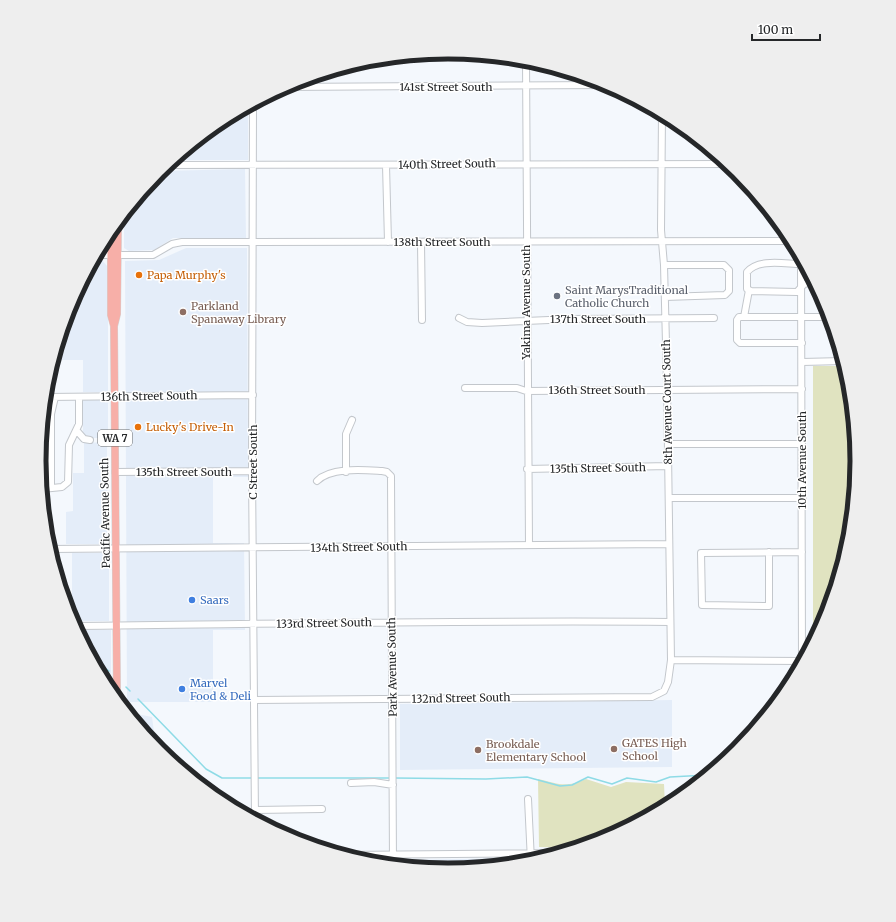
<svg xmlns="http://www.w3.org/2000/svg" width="896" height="922" font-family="Merriweather,serif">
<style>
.built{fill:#e4edf9}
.green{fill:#e0e3c0}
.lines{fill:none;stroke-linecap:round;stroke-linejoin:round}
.stream{stroke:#8edbe6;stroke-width:1.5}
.minor-casing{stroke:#c3c7cc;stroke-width:8}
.major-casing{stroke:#d3d4d4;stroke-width:8}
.minor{stroke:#fff;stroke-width:6}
.major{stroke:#f7afa8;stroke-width:7}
.food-dot{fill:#e8710a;stroke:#fff;stroke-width:1.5}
.worship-dot{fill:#6b7280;stroke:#fff;stroke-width:1.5}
.education-dot{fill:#8d6e63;stroke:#fff;stroke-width:1.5}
.shop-dot{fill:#3f7fe0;stroke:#fff;stroke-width:1.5}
.labels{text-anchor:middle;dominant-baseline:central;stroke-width:3;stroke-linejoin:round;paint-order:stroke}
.shield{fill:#fff;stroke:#666869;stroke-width:1}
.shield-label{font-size:10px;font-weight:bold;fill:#252729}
.street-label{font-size:11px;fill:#252729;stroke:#fff}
.food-label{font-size:11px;fill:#c56008;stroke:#fff;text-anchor:start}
.worship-label{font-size:11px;fill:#5b616d;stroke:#fff;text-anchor:start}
.education-label{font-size:11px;fill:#785e54;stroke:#fff;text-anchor:start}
.shop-label{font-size:11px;fill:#366cbe;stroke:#fff;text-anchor:start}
.rim{fill:none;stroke:#252729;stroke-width:5}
</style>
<rect width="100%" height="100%" fill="#f4f8fd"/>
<path class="built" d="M241,110H248V160H173L221,121Z
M245,169L246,238H173L154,250L129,251L124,248V214L160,171Z
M186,248H247L248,477H213V543H244L245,630H213V702H127L125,261L159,260Z
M95,259H101L108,267V392H83V360H53L70,304Z
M83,400H108V438H87L83,434Z
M107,442V544H66V512L73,511V473H84V443Z
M72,553H109V621H72Z
M77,630H111V691L108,688Z
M672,700V767L400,770V704Z
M127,712L152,717L156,747Z
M527,858V862L448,870L400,865V860Z"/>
<path class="green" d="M813,366H845L849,381L857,461L849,541L826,618L813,641Z
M538,779C560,784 565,788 586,779L611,787L626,782L664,784L665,806L604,839L573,848L539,847Z"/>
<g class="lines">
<path class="stream" d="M94,663L99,664L109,671
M126,687L130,691
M138,699L206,769L222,778H252
M256,778H390
M394,778L486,779L527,777L560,786L572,785L588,777L612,784L627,778L656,782L670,777L707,775"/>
<defs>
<path id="minor" d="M526,60L529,545
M284,87L607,85
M253,104L252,471L255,819
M167,165L728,164
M386,165L388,242
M421,242L422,320
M97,255H153L172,244L182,242L792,241
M801,259L802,662
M801,264C785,264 759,258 747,272V289L751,291L797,292L804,284L814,282
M664,265H724L729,270V291L725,295L665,297
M744,317L749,290
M459,318L467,322L482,323L572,319L714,318
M802,343H740L737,340V320L739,317H830
M802,362L843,361
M465,388H517L526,391L802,389
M45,397L253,395
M77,431L84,439L90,440
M668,444H802
M527,469L668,466
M115,472L252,471
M346,472V434L352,420
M317,481C331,467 363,470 382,471L387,472L391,476L393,865
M51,488V414L55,397
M42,489L62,487L68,482L69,445L79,424V397
M669,498H803
M50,549L669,544
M769,552V606L702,605L701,553L802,552
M75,626C273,624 471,620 670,622
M671,660L802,661
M254,700L652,697L664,691L668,682L671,660L667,383L664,265L661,230L662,114
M351,783L374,782L393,785
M528,799L531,861
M256,810L322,809
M343,855L559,853"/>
<path id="major" d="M111,230V315L114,326L117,700
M114,326L117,314L118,222"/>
</defs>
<use href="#minor" class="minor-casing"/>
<use href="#major" class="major-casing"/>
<use href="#minor" class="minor"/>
<use href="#major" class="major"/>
</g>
<g class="food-dot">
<circle cx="139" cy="275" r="4"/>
<circle cx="138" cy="427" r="4"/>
</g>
<circle class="worship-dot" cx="557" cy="296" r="4"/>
<g class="education-dot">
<circle cx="183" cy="312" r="4"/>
<circle cx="614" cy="749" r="4"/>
<circle cx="478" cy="750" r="4"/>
</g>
<g class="shop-dot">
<circle cx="192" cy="600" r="4"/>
<circle cx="182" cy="689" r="4"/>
</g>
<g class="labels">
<rect class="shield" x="98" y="430" width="34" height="16" rx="3"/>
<g class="shield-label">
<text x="115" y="438">WA 7</text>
</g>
<g class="street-label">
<text x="446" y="87">141st Street South</text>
<text transform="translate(447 164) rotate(-1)">140th Street South</text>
<text x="442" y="242">138th Street South</text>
<text transform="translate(526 302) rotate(-90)">Yakima Avenue South</text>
<text x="598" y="319">137th Street South</text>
<text x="597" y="390">136th Street South</text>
<text transform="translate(149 396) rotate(-1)">136th Street South</text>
<text transform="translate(667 402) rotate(-91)">8th Avenue Court South</text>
<text transform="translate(802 460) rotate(-90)">10th Avenue South</text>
<text transform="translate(253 462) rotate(-90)">C Street South</text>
<text transform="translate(598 468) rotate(-1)">135th Street South</text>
<text x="184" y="472">135th Street South</text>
<text transform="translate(105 513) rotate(-91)">Pacific Avenue South</text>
<text transform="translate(359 547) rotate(-1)">134th Street South</text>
<text transform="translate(324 623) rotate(-1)">133rd Street South</text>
<text transform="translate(392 667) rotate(-91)">Park Avenue South</text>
<text transform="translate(461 698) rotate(-1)">132nd Street South</text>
</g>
<g class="food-label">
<text x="147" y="275">Papa Murphy's</text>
<text x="146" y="427">Lucky's Drive-In</text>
</g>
<g class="worship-label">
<text x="565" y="290">Saint MarysTraditional<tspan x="565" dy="13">Catholic Church</tspan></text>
</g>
<g class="education-label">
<text x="191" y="306">Parkland<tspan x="191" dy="13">Spanaway Library</tspan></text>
<text x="622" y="743">GATES High<tspan x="622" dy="13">School</tspan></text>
<text x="486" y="744">Brookdale<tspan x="486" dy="13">Elementary School</tspan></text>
</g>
<g class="shop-label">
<text x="200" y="600">Saars</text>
<text x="190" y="683">Marvel<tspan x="190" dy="13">Food &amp; Deli</tspan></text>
</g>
</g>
<path d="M0 0H896V922H0ZM46 461a402 402 0 1 1 804 0a402 402 0 1 1-804 0Z" fill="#eee" fill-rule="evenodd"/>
<path class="rim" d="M46 461a402 402 0 1 1 804 0a402 402 0 1 1-804 0Z"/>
<path d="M752 34v6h68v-6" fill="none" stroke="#252729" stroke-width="2"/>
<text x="758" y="34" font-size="12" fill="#252729" stroke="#ffffff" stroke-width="3" paint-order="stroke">100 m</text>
</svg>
